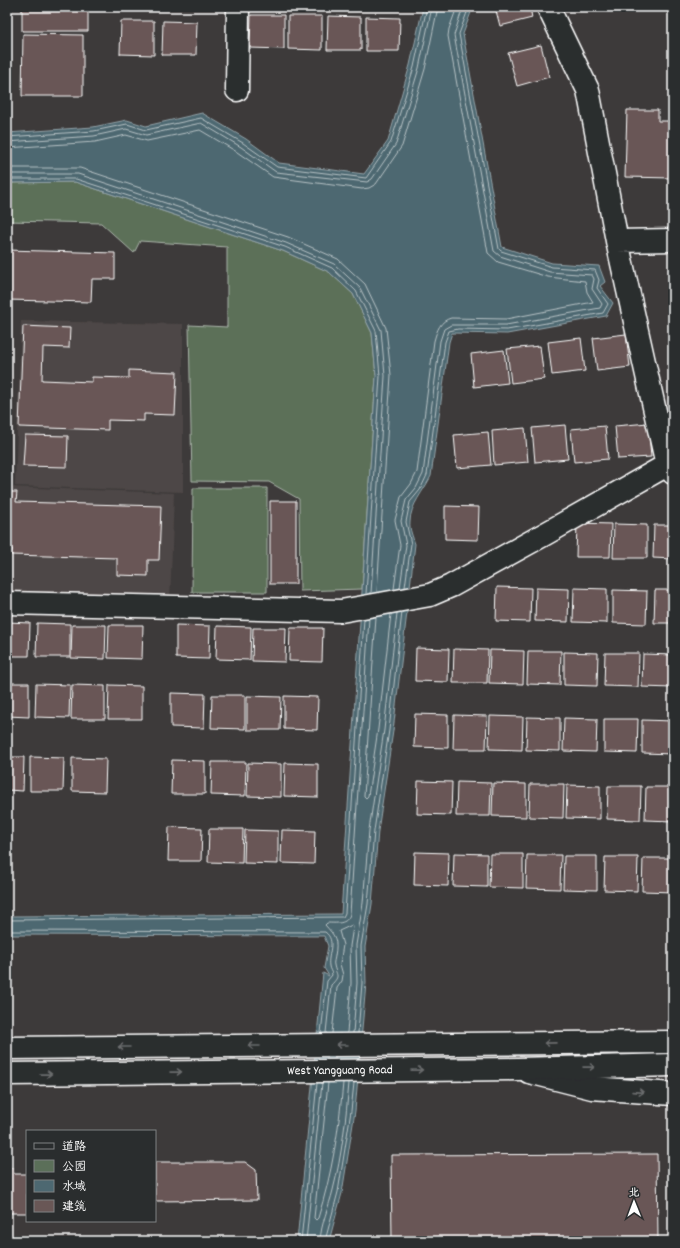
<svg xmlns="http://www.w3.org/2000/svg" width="680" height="1248" font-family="Dekko,'LXGW WenKai TC',sans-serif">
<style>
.built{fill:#4e4746}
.green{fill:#5b6f59;stroke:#adb7ac}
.water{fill:#4d6871;stroke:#94a4aa}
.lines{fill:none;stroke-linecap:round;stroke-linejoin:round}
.shore{stroke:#b8c3c6;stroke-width:1}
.building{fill:#695756;stroke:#fff}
.minor-casing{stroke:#fff;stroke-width:25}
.major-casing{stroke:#fff;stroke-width:25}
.minor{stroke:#2a2d2e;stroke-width:22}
.major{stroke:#2a2d2e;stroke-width:22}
.oneway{stroke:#6a6c6d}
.labels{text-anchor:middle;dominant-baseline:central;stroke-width:3.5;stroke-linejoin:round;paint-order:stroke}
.street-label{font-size:13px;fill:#fff;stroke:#2a2d2e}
</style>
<rect width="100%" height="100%" fill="#3d3a3a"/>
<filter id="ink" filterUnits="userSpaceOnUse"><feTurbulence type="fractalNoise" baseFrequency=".025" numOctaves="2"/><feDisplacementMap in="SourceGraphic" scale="8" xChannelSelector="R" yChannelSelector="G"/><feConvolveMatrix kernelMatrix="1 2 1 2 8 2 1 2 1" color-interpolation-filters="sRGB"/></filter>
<g filter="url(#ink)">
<path class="built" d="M21,321L183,324V492L15,486Z
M7,487L174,493L170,602L7,596Z"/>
<path class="green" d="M75,182L283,251L329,272L353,294L372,333L376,376L362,589L300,591L299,499L269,482L192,481L189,325L227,327V247L140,241L134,253L101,223L7,221V183Z
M193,488H267V592H192Z"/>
<path class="water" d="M423,7H473L463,34L502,247L552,263L599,266L605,282L600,286L613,303L606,316L507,334L452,333L449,342L431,476C424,491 410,505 410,522C409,529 413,537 415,544L393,731L378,831L372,904L365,947L366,983L355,1111L342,1193L329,1241H297L323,973L329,976L324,968L328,946L324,936L7,935V916L341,914L376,376L372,333L353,294L329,272L283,251L75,182L7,183V133L93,127L127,120L146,126L202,113L246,139L279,163L364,174L388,141L410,65Z"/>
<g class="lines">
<path class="shore" d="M7,137L94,131L127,124L146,130L201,118L243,143L277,167L366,178L391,142L414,67L427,7
M7,142L94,136L126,129L146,135L201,123L241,147L276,172L367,182L372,179L396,144L419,68L432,7
M7,148L95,142L126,135L147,141L200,130L237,152L273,177L362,189L369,188L376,184L402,146L425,69L438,7
M7,168H80L288,237L338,259L365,284L386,328L391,375L377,592
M7,174H78L286,243L334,264L360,288L381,330L385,376L371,593
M7,179H76L285,247L332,268L356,291L376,331L380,376L366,594
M405,587L411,544L406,522L410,502L420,490L427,475L445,342L449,331L458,329L507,330L603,313L608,304L597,288L599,280L595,270L552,267L501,251L499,249L459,34L469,7
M400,588L406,545L401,521L406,500L416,488L423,474L440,341L444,329L451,325H506L600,308L602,304L592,289L594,279L592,275L550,272L500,256L494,251L454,35L463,7
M394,589L400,545L395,520L401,497L411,484L417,472L434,341C437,330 440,321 451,318L506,319L593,302L587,292L585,281L548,277L498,262L488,253L448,36L449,29L457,7
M376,617L364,796L366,798L368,796L378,729L391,614
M7,920L343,917L345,913L364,619
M7,931L325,932C337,941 327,954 329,966C329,969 332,972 332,975L327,981L321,1033
M326,1033L331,985C341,975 336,976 334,965C333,963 335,958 335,956C338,939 335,936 325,925L327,923C336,923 347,925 350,914L369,618
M332,1033L337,988L342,981L343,975L340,964L343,945L339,931L352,925L353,927L350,946L351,983L347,1033
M353,1033L357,983L356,945L363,903L369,830L384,730L397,613
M358,1033L362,983L361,946L368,904L374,831L389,730L402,612
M328,1083L314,1218L316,1220L318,1218C332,1174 339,1129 343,1083
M301,1241L317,1083
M306,1241L322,1083
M320,1241C321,1223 329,1207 333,1190C342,1155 346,1118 349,1083
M325,1241L338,1192L351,1111L354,1083"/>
</g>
<path class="building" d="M22,7H88V31H22Z
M495,7H530L532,18L500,26Z
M251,15H284V49L250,48Z
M288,16H322V50L288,49Z
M328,16L361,17V50H327Z
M366,17L400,18L399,51H366Z
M121,21H154V55L120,54Z
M163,21L197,22L196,55H162Z
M23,34L83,35V96H22Z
M541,45L549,77L517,86L508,53Z
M627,110H658V121H673V178L625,177Z
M7,250L115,253V279H92L91,302L7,300Z
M23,326L70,328L69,348L43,347L42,380L92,382V377L129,378V370L177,372L175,415L144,414V421L108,420V430L19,427Z
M626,334L630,367L597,371L593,338Z
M581,338L585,371L552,375L548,342Z
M540,346L544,379L511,383L507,349Z
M504,350L508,383L474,387L471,354Z
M648,423L651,457L618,459L615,426Z
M565,425L568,459L535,462L532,428Z
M605,426L608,459L574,462L571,429Z
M525,428L528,462L494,465L492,431Z
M488,432L491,465L457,468L454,435Z
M25,435L68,436L67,467L23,466Z
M7,492H17L16,502L161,506L159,560H148V576L117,575V558L11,555L12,549H7Z
M270,501H296V584H270Z
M445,506L479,507L478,540L445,539Z
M577,523L611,524L610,557H576Z
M614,524L647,525V558H613Z
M654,525H673V559L653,558Z
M497,587L531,588L530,622L496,621Z
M536,588L569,589L568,622L535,621Z
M574,588L607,589V623L573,622Z
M613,590L647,591L646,624L613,623Z
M655,590H673V623H654Z
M7,622L30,623L29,656H7Z
M37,623L70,624V657H36Z
M72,625H106L105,659L71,658Z
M109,625H143L142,659L108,658Z
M176,625L210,626L209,659L176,658Z
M217,626L251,627L250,660L216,659Z
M253,628H286L285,662L252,661Z
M290,628H323L322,662L289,661Z
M416,648L449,649L448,682L415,681Z
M454,649L488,650L487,683H453Z
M490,650L524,651L523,684L489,683Z
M528,651H561L560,685L527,684Z
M564,652L598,653L597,686L564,685Z
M605,653H639L638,687L604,686Z
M643,654L673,655V688L642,687Z
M7,683H29V717L7,716Z
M36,684L70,685L69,718L35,717Z
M72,685L105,686V719H71Z
M109,685L142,686V719H108Z
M171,693L205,694L204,728L171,727Z
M212,695H245V729L211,728Z
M247,696L281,697L280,730H247Z
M284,696L318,697L317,730L284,729Z
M415,714L448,715V748L414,747Z
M454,715L487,716L486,749H453Z
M490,716L523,717L522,750L489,749Z
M527,717L560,718V751L526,750Z
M564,718L597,719L596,752L563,751Z
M604,719H638L637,753L604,752Z
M642,720L673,721V754L642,753Z
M7,757H24L23,791L7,790Z
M30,757L64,758L63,791H30Z
M72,758L106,759L105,792L72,791Z
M172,760L205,761V794H171Z
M212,762H246L245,796L211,795Z
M248,763L281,764V797L247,796Z
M285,763L318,764V797L284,796Z
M418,781L452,782L451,815L417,814Z
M457,782L491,783L490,816H456Z
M493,783L526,784V817L492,816Z
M530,784H564L563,818L529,817Z
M567,785L600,786V819L566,818Z
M608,786H641L640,820L607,819Z
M646,787H673V821L645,820Z
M169,827L202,828L201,861H168Z
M209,829H243L242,863L208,862Z
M245,830L278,831V864L244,863Z
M282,830L315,831L314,864L281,863Z
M415,852L449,853L448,886L414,885Z
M454,853L487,854V887L453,886Z
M490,854H523V888L489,887Z
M527,855H561L560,889L526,888Z
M564,856H597V890L563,889Z
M605,857H638L637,891L604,890Z
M643,858H673V892L642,891Z
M657,1154L658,1241H392L391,1155Z
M155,1162H245L256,1170L257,1200L155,1201Z
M7,1168H13L14,1174H27V1213H7Z
M148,1239H182V1241H148Z
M187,1239H221V1241H187Z"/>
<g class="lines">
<defs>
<path id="minor" d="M548,7L588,90L617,241L667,465L673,473
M237,90L238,7
M617,241L673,240
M7,603L341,611L430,595L451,586L545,534L667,465
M529,1072L592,1088L673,1094"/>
<g id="major">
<path d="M7,1048L673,1042"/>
<path id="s1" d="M7,1074L518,1069L673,1065"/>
</g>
</defs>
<use href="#minor" class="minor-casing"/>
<use href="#major" class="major-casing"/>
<use href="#minor" class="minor"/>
<use href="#major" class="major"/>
</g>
<defs><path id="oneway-shaft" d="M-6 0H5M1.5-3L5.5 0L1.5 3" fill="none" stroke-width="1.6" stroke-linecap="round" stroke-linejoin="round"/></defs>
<g class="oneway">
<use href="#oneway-shaft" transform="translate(550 1043) rotate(179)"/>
<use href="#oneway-shaft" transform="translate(342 1045) rotate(180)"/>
<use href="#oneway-shaft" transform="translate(254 1046) rotate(180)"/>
<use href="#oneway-shaft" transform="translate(124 1047) rotate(180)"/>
<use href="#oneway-shaft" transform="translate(589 1067) rotate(-1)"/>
<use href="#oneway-shaft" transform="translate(417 1070) rotate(-1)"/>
<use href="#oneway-shaft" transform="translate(176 1072) rotate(-1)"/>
<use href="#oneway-shaft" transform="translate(46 1074) rotate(-1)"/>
<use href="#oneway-shaft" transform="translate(638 1092) rotate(4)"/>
</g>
</g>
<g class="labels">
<g class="street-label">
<text stroke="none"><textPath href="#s1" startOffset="333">West Yangguang Road</textPath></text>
</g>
</g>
<rect width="680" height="1248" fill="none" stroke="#2a2d2e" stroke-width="24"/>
<rect x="12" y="12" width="656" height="1224" fill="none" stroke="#fff" stroke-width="1.5" filter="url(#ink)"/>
<rect x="26" y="1130" width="130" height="92" fill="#2a2d2e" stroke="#7f8182"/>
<rect x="34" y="1143" width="20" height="6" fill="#2a2d2e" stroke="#7f8182"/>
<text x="62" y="1150" font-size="12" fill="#ffffff">道路</text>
<rect x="34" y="1160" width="20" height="12" fill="#5b6f59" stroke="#7f8182"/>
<text x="62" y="1170" font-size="12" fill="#ffffff">公园</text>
<rect x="34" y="1180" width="20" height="12" fill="#4d6871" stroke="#7f8182"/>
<text x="62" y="1190" font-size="12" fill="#ffffff">水域</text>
<rect x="34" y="1200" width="20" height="12" fill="#695756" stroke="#7f8182"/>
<text x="62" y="1210" font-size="12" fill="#ffffff">建筑</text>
<g transform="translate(634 1202) rotate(359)" stroke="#2a2d2e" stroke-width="3" paint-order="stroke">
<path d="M0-3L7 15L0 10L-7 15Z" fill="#ffffff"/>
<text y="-6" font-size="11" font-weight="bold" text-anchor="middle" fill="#ffffff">北</text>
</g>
</svg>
